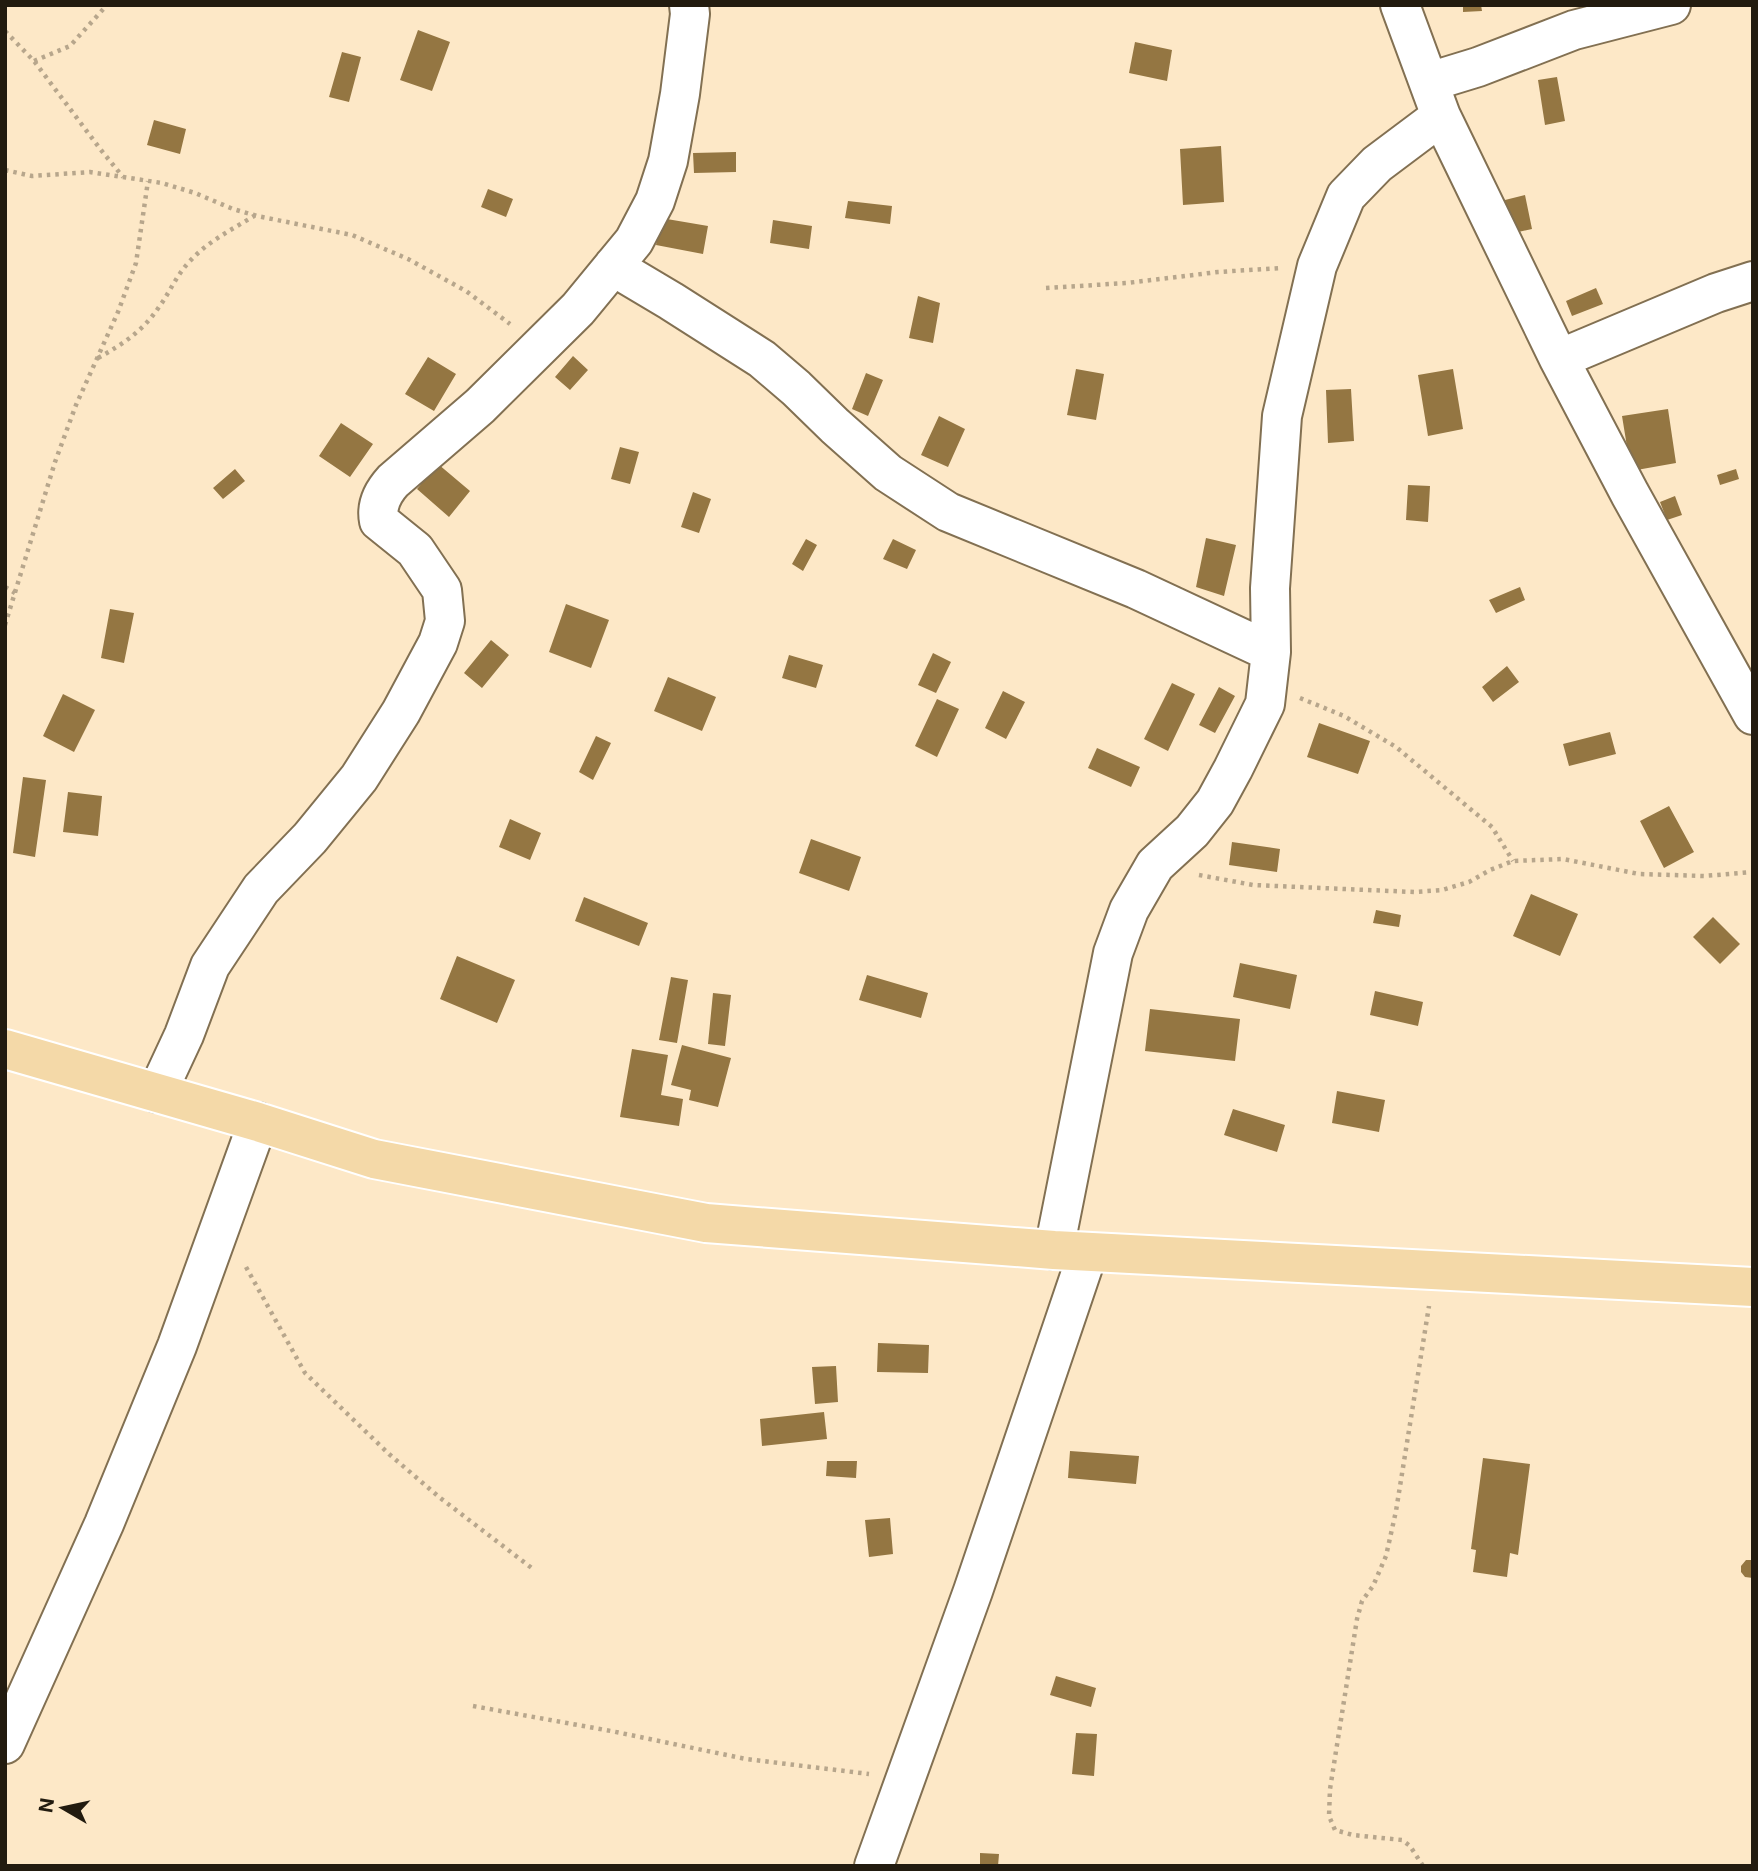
<svg xmlns="http://www.w3.org/2000/svg" width="1758" height="1871" font-family="Inter,sans-serif">
<style>
.building{fill:#947642}
.lines{fill:none;stroke-linecap:round;stroke-linejoin:round}
.minor-casing{stroke:#827052;stroke-width:42}
.major-casing{stroke:#fff;stroke-width:42}
.path{stroke:#b7a68c;stroke-width:4.5;stroke-dasharray:3.5 5;stroke-linecap:butt}
.minor{stroke:#fff;stroke-width:38}
.major{stroke:#f4d9a8;stroke-width:38}
</style>
<rect width="100%" height="100%" fill="#fde8c7"/>
<path class="building" d="M1463,5H1481L1482,11L1463,12Z
M418,30L450,42L432,91L400,80Z
M1135,42L1172,50L1167,81L1129,73Z
M342,52L361,57L349,102L329,97Z
M1557,77L1565,121L1545,125L1538,80Z
M154,120L186,129L180,154L147,145Z
M1221,146L1224,202L1183,205L1180,149Z
M736,152V172L694,173L693,153Z
M488,189L513,199L506,217L481,207Z
M1525,195L1532,229L1509,234L1501,201Z
M848,201L892,206L890,224L845,218Z
M661,218L708,226L703,254L656,245Z
M773,220L812,226L809,249L770,243Z
M1596,288L1603,304L1572,316L1566,301Z
M918,296L940,303L933,343L909,338Z
M573,356L588,370L570,390L555,377Z
M428,357L456,374L434,411L405,394Z
M1076,369L1104,374L1096,420L1067,415Z
M1453,369L1463,429L1428,436L1418,375Z
M866,373L883,380L868,416L852,409Z
M1351,389L1354,441L1328,443L1326,390Z
M1668,409L1676,463L1631,471L1622,416Z
M939,416L965,429L948,467L921,455Z
M341,423L373,444L350,477L319,456Z
M620,447L639,452L630,484L611,479Z
M438,464L470,491L449,517L417,489Z
M235,469L245,481L223,499L213,488Z
M1736,469L1739,479L1720,485L1717,475Z
M1408,485L1430,486L1428,522L1406,520Z
M693,492L711,499L699,533L681,527Z
M1675,496L1682,515L1667,520L1660,502Z
M1206,538L1236,545L1224,596L1196,587Z
M806,539L817,545L803,571L792,564Z
M893,539L916,550L907,569L883,559Z
M1520,587L1525,600L1496,613L1489,600Z
M566,604L609,620L591,668L549,652Z
M110,609L134,613L124,663L101,658Z
M491,640L509,655L482,688L464,673Z
M933,653L951,662L936,693L918,685Z
M789,655L823,665L816,688L782,678Z
M1507,666L1519,682L1493,702L1482,687Z
M668,677L716,697L702,731L654,711Z
M1172,683L1195,694L1168,751L1144,739Z
M1219,687L1235,696L1215,733L1199,725Z
M1003,691L1025,702L1006,739L985,728Z
M63,694L95,710L74,752L43,736Z
M937,699L959,709L937,757L915,746Z
M1319,723L1370,741L1358,774L1307,757Z
M1610,732L1616,754L1569,766L1563,744Z
M596,736L611,743L593,780L579,772Z
M1097,748L1140,767L1131,787L1088,768Z
M23,777L46,780L35,857L13,853Z
M68,792L102,796L98,836L63,832Z
M1669,806L1694,852L1664,868L1640,821Z
M510,819L541,833L530,860L499,847Z
M811,839L861,857L849,891L799,873Z
M1232,842L1280,849L1277,872L1229,865Z
M1531,894L1578,914L1560,956L1513,936Z
M584,897L648,923L639,946L575,921Z
M1376,910L1401,915L1399,927L1373,923Z
M1713,917L1740,944L1720,964L1693,937Z
M457,956L515,980L497,1023L440,999Z
M1240,963L1297,975L1290,1009L1233,997Z
M867,975L928,993L921,1018L859,1000Z
M671,977L688,980L677,1043L659,1040Z
M1375,991L1423,1002L1418,1026L1370,1015Z
M713,993L731,995L725,1046L708,1044Z
M1150,1009L1240,1019L1235,1061L1145,1051Z
M682,1045L731,1058L718,1107L689,1100L691,1090L671,1085Z
M632,1049L668,1055L661,1095L683,1099L679,1126L620,1117Z
M1337,1091L1385,1100L1379,1132L1332,1123Z
M1233,1109L1285,1125L1277,1152L1224,1135Z
M878,1343L929,1345L928,1373L877,1372Z
M836,1366L838,1402L815,1404L812,1367Z
M824,1412L827,1439L762,1446L760,1419Z
M1070,1451L1139,1456L1136,1484L1068,1478Z
M1483,1458L1530,1464L1518,1555L1510,1553L1507,1577L1473,1572L1476,1550L1471,1549Z
M827,1461H857L856,1478L826,1476Z
M890,1518L893,1554L869,1557L865,1520Z
M1746,1560H1753V1578L1745,1577L1741,1572V1566Z
M1056,1676L1096,1688L1091,1707L1050,1695Z
M1076,1733L1097,1734L1094,1776L1072,1774Z
M980,1853L999,1854L998,1866H980Z"/>
<g class="lines">
<defs>
<path id="minor" d="M1400,5L1441,116L1559,359L1630,494L1753,715
M1429,82L1478,67L1574,30L1671,5
M614,265L629,276L671,301L762,359L796,388L835,426L888,473L948,512L1136,589L1271,652
M1559,359L1716,293L1753,281
M157,1093L184,1035L210,966L261,889L310,838L359,778L401,712L438,643L445,621L442,590L415,550L379,521C376,506 383,492 393,481L480,406L578,309L634,241L655,201L668,161L680,94L690,14L689,5
M1054,1250L1113,953L1129,910L1155,865L1192,831L1215,802L1233,769L1265,704L1271,652L1270,588L1282,416L1317,266L1346,196L1377,164L1441,116
M5,1744L104,1524L177,1346L258,1122
M874,1866L973,1591L1088,1252"/>
<path id="major" d="M5,1049L258,1122L374,1159L706,1223L1054,1250L1753,1287"/>
</defs>
<use href="#minor" class="minor-casing"/>
<use href="#major" class="major-casing"/>
<path class="path" d="M5,31L34,61L101,150L123,177
M34,61L70,46L107,5
M5,170L32,176L90,172L162,183L195,193L233,209L257,216L352,235L408,259L466,291L510,324
M1046,288L1127,283L1218,272L1281,268
M98,358C123,344 143,331 159,307C170,292 176,276 189,262C207,242 231,230 254,216
M5,587L15,593
M5,625L55,462L76,405L118,312L136,263L148,181
M1300,698L1344,716L1396,747L1492,827L1513,861
M1199,875L1253,885L1414,892L1442,890L1469,882L1490,870L1513,861L1563,859L1639,874L1704,876L1753,872
M246,1267L305,1373L389,1454L439,1497L533,1569
M473,1706L611,1731L746,1759L869,1774
M1423,1866L1410,1846L1402,1840L1353,1835L1335,1830L1329,1816L1330,1789L1357,1619L1362,1601L1373,1586L1386,1556L1396,1511L1429,1306"/>
<use href="#minor" class="minor"/>
<use href="#major" class="major"/>
</g>
<rect width="1758" height="1871" fill="none" stroke="#221b0f" stroke-width="14"/>
<g transform="translate(63 1808) rotate(279)" stroke="#fde8c7" stroke-width="5" paint-order="stroke">
<path d="M0-5L12 26L0 18L-12 26Z" fill="#221b0f"/>
<text y="-10" font-size="19" font-weight="bold" text-anchor="middle" fill="#221b0f">N</text>
</g>
</svg>
